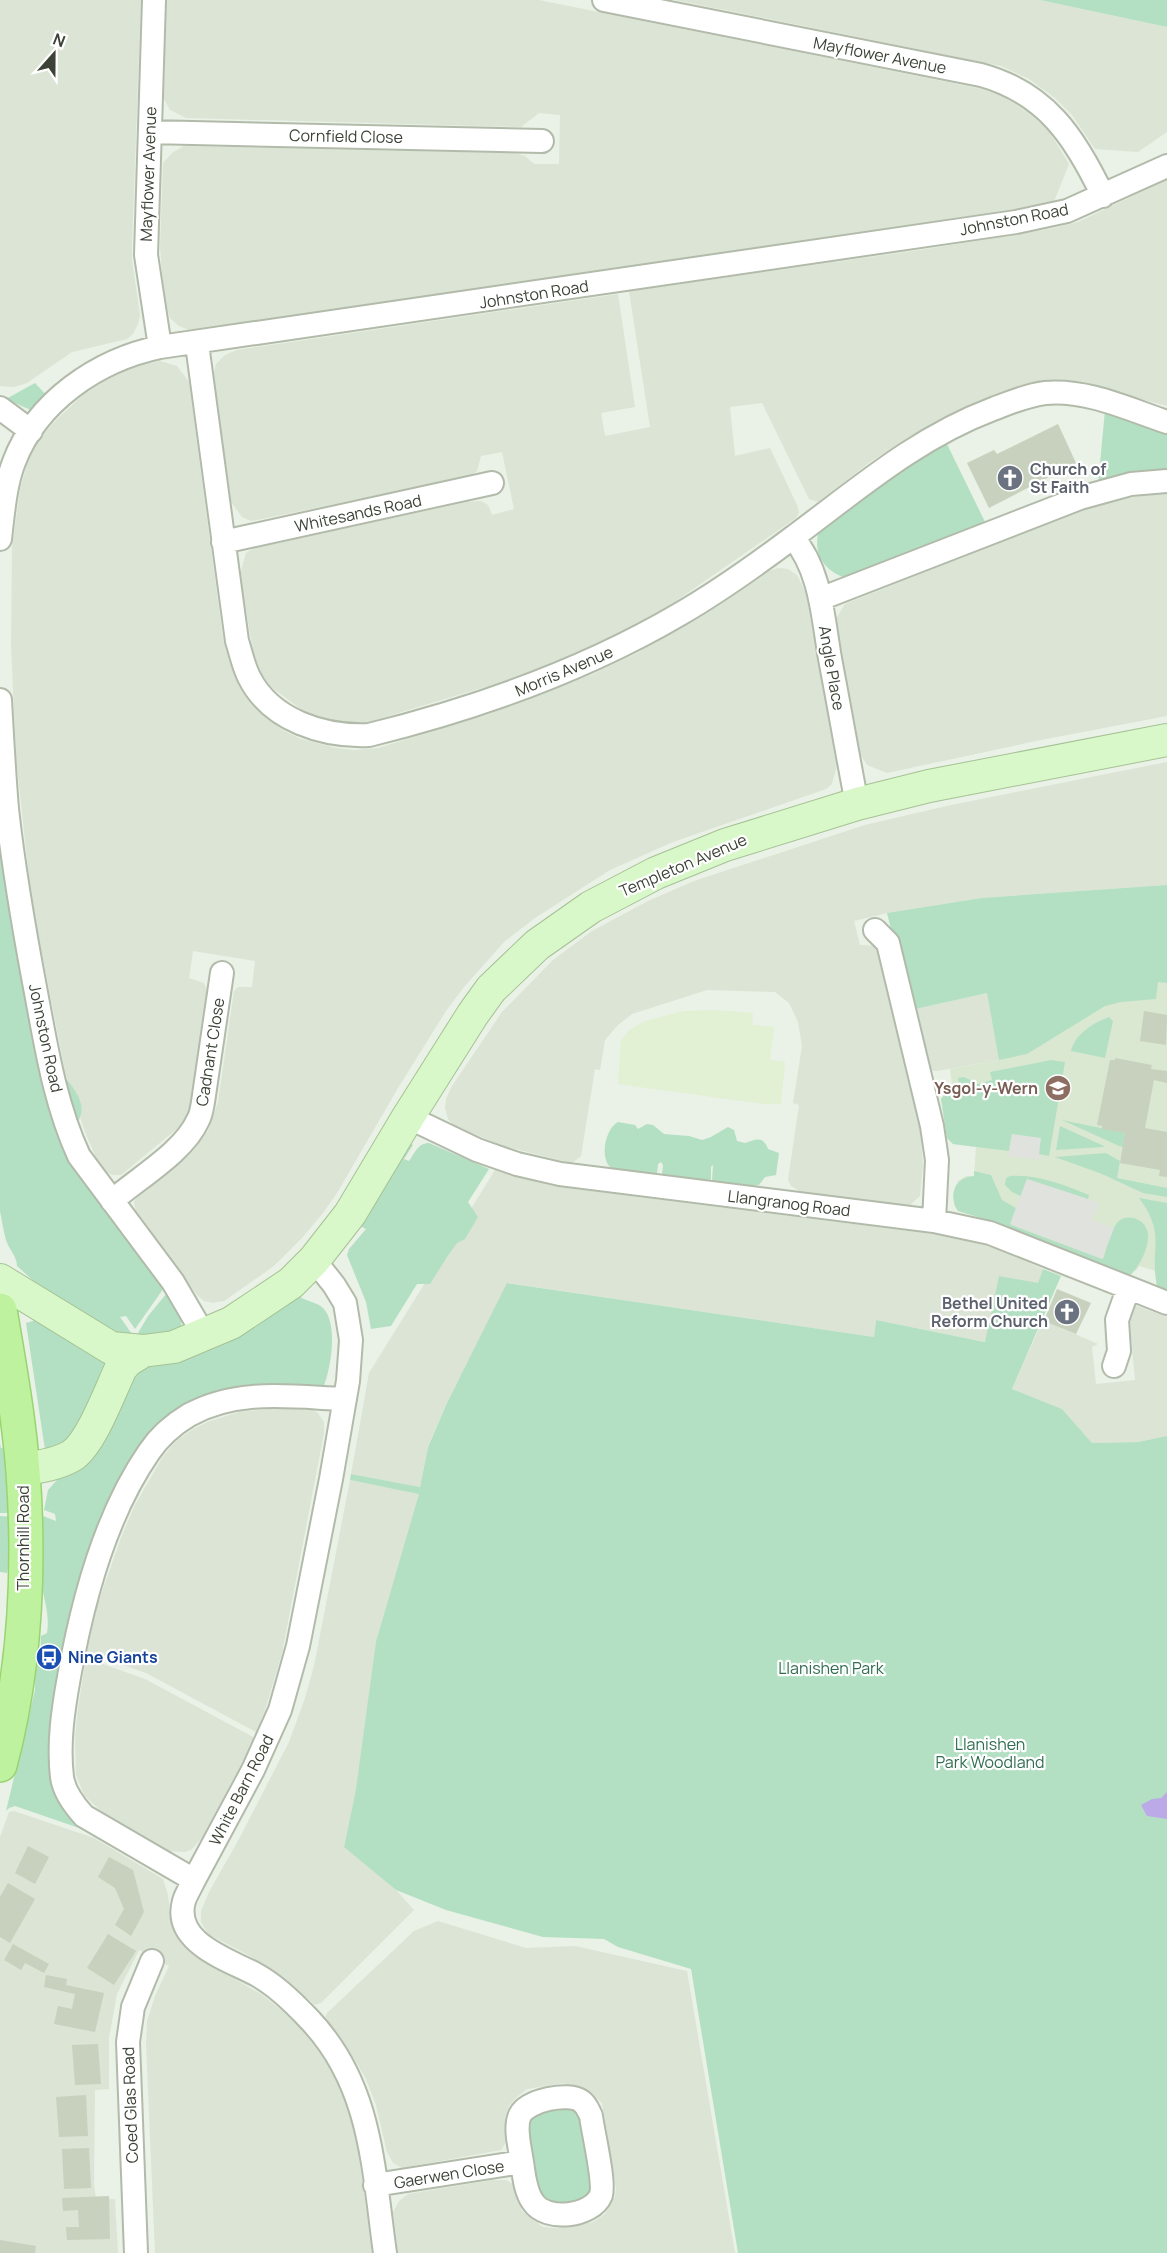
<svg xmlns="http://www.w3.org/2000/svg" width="1167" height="2253" font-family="Manrope,sans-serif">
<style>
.residential{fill:#dbe4d5}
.commercial{fill:#e2f0d3}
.education{fill:#dae8d2}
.green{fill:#b3e0c3}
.parking{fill:#e0e2de}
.water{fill:#bca9e7}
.building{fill:#c7d1bd}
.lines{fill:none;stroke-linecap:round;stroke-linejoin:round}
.street-casing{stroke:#b2bbaa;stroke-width:26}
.secondary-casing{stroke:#a5c295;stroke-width:34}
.primary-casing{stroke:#98d471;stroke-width:36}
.street{stroke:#fff;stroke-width:22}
.secondary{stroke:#d9f8c9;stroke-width:32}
.primary{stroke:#bef29e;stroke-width:33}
.labels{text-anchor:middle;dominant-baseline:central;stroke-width:4.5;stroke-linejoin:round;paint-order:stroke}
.street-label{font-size:16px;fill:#3c4336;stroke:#fff}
.worship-label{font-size:16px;font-weight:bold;fill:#5b616d;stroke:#fff;text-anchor:start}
.education-label{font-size:16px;font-weight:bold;fill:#785e54;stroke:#fff;text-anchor:end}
.transit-label{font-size:16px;font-weight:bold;fill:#164399;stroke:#fff;text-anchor:start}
.park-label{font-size:16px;fill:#316d50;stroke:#fff}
</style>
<rect width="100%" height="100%" fill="#eaf1e6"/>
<path class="residential" d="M0,0H141L132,245V260L140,315L138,324L133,334L127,339L72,352L27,383L14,387L0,386Z
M166,0H539L977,88L1003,96L1031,115L1049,131L1069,164L1053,204L435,295L189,330L179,326L170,318L166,306L162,273L160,247L163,163L172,153L184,146L515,153L525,156L534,164H559L560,115L539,113L521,127L186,118L170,110L164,99Z
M675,0H1040L1167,27V132L1138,152L1095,149L1072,115L1055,98L1029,79L1001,66Z
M1167,180V406L1076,382H1043L1028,384L969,406L914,434L870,462L818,502L809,499L762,403L730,407L735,456L770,448L797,505L799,512L796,518L673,603L634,625L603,642L515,678L365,723L344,724L323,720L306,713L270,686L260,671L253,652L240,574L246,553L254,548L467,502L481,501L488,505L492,515L514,509L502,452L481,456L477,471L470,476L262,519L251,521L242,517L231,502L213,376L216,364L225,355L237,350L618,294L635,407L601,413L605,436L650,427L629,291L920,250L1054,228L1078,222Z
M160,361L177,366L189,382L223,639L228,656L235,676L246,696L262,714L283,730L301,739L336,748L354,750L378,748L487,715L593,674L637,653L721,604L766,572L778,568L788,569L797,575L806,593L837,765L832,784L826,789L673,842L610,870L535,918L505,941L464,987L446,1011L398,1088L337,1193L323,1213L302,1238L274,1266L224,1301L213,1303L204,1301L197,1295L136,1213L134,1202L137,1196L192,1152L208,1131L218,1102L234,991L238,987H252L255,961L193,951L189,978L204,983L206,988V996L191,1102L186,1117L178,1128L121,1175H112L105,1171L98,1162L85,1132L65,1072L31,897L16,757L11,646L12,548L20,490L27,464L38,441L53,423L83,395L106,380L136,366Z
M1153,493H1167V716L1041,740L887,773L867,765L860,754L836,625L837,617L845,604L1086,508Z
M1167,762V885L982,898L887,913L854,921L860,945L877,946L918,1105L923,1165L920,1196L909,1206L801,1192L791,1186L788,1180L799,1105L793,1103L802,1046L798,1022L789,1003L775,992L707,990L632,1014L618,1025L605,1040L600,1070L595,1069L581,1156L576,1160L571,1163L504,1146L454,1126L448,1119L445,1108L446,1099L452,1086L502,1012L553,960L592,931L648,901L694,881L865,825L951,805Z
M987,993L999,1060L937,1071L929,1070L911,1010Z
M495,1170L552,1186L948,1236L998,1249L1043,1269L1038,1284L999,1276L986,1342L876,1320L874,1337L508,1283L447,1403L428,1446L420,1487L351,1474L369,1373Z
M1137,1306L1167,1317V1436L1138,1442L1092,1443L1062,1409L1012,1389L1043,1320L1098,1344L1092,1347L1096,1384L1135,1380L1129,1315L1133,1307Z
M290,1407L313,1410L318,1413L324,1422V1433L282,1653L265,1710L256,1732L146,1673L87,1652L97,1606L122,1535L135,1505L162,1458L177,1440L195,1428L210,1421L239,1412Z
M350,1480L419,1493L344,1846L396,1890L414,1910L321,2003L315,2005L285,1979L248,1955L208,1934L201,1922V1911L209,1892L239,1839L289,1742L305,1698L314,1666Z
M86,1658L145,1679L255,1738L202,1838L191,1850L184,1852L168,1851L104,1814L84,1795L76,1775L75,1738L78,1708Z
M14,1811L94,1838L163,1879L168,1895L171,1922L175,1933L188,1951L198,1958L261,1994L290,2017L310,2039L338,2081L349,2108L359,2157L372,2253H155L146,2045L147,2021L155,1996L169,1966L139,1950L117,1994L109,2038V2089L95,2090L94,2184L96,2200L115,2199L118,2253H0V1837L9,1812Z
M438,1921L526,1948L575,1946L687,1971L735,2253H398L393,2212L399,2201L408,2194L492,2180H506L513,2184L522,2211L543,2227L556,2228L593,2222L605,2214L615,2196L616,2189L602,2103L592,2093L563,2083L527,2089L518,2096L509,2106L505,2117L506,2142L501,2150L402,2168L393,2163L387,2152L376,2105L366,2079L342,2039L325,2017L327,2013L414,1931Z"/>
<path class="commercial" d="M713,1010L753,1013L752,1025L774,1027L770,1060L785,1062L781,1104H764L618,1084L621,1041L629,1030L645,1021L684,1011Z"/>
<path class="education" d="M1167,885V1289L1157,1286L1156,1271L1139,1266L1136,1271L1109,1269L1001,1224L958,1211L954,1205L955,1189L958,1181L966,1176H974L976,1147L953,1144L947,1138L941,1099L952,1085L950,1069L999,1060L987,994L887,913L982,898Z"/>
<path class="green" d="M1040,0H1167V27Z
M35,383L49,398L33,411L6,399Z
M1105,410L1167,431V475L1098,485Z
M945,440L987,526L845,578C821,569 812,551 820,527Z
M5,851L60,1071C82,1098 93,1111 64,1139L166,1285L135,1329L126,1316L120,1317L139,1344L124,1343L37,1284L17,1266C17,1256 9,1250 6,1240C3,1230 2,1220 0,1211V853Z
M1167,885V983L1158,982L1156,999L1121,1002L1105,1006L1027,1054L999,1060L987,993L911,1010L887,913L982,898Z
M1109,1017L1113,1021L1105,1058L1071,1051C1075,1034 1093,1023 1109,1017Z
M1051,1060L1065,1062L1049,1156L1039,1154L1012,1134L1009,1151L953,1144L947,1138L941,1099L952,1085L959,1083L958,1078L964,1077L978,1084L992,1080L990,1072Z
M1062,1120L1125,1133L1123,1147L1119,1146Z
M618,1122L635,1125L638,1129L647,1124L653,1125L664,1134L689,1136L702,1140L711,1137L728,1127L734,1130L737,1141L745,1143C755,1140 763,1135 768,1149L779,1153L776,1175L765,1177L759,1185L752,1186L712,1181L713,1165L711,1167V1179L697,1185L667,1180L666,1175L662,1174L663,1165L661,1162L658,1164L657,1174L647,1173L640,1177C634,1176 613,1170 609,1166C600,1155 606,1128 618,1122Z
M1060,1126L1104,1146L1103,1147L1056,1150Z
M408,1142L413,1145L404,1159L409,1161C415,1153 418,1143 429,1143L489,1169L468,1202L478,1217L465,1239L457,1243L447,1257L430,1284H417L391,1326L371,1329L366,1302L347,1255L349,1249L366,1229L360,1226Z
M1106,1153L1120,1161L1117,1178L1167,1188V1197L1143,1193L1102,1174L1055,1157Z
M974,1171L991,1175L1002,1200L1016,1208L1011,1225L1103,1259C1107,1248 1109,1233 1117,1223C1125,1213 1143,1217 1147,1230C1152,1243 1139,1269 1129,1276L1001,1224L958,1211C948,1196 954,1177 974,1176Z
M1010,1176C1038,1174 1064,1185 1089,1195L1088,1199L1027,1179L1021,1196L1012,1192L1005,1185L1006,1178Z
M1139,1198L1167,1203V1289L1157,1286C1149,1246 1167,1236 1139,1198Z
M1043,1269L1061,1276L1012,1389L1062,1409L1092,1443L1138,1442L1167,1436V2253H738L691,1969L618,1947L604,1939L543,1937L446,1910L396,1890L344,1847L356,1789L376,1642L419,1494L350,1480L351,1474L420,1487L428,1447L447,1403L507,1283L874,1337L876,1320L985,1342L999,1276L1038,1283Z
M167,1293C176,1308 185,1317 180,1335L145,1344L138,1333L148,1316Z
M297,1295C304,1301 314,1301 322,1307C339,1322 331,1369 323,1388L233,1392L132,1468L123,1471L107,1504L87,1555L90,1561L67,1758L82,1829L15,1806L9,1808L6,1811L35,1690C35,1673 35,1671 40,1656C42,1651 40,1643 41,1636L47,1633C50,1616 44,1599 41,1582C39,1561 42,1537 43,1516L56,1521L55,1514L44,1510L48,1490L57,1480L54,1476L131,1374Z
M36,1320L43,1321L107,1360L85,1436L45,1450L26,1323Z
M0,1444L1,1448H7L13,1513H0Z
M0,1516L14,1517V1533L7,1573L0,1572Z
M568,2104L580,2110L594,2185L591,2197L555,2207L536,2193L526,2120L531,2113Z"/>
<path class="parking" d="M1012,1134L1041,1138L1039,1154L1042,1160L1006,1156L1009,1151Z
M1027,1179L1099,1203L1092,1220L1114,1228L1102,1259L1010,1224Z"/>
<path class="water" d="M1167,1792V1819L1147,1816L1141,1805L1152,1799L1161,1798Z"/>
<path class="building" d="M1058,424L1076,463L989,508L967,463L994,450L997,454Z
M1144,1011L1167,1015L1166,1045L1140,1041Z
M1115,1058L1152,1065L1151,1069L1167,1071V1083L1154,1080L1145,1128L1167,1132V1177L1159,1176L1160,1170L1120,1163L1125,1133L1102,1129V1126L1097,1125L1110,1060H1115Z
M1057,1289L1091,1303L1076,1334L1044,1321Z
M28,1846L49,1857L35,1884L15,1873Z
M109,1857L133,1870L144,1912L131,1936L115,1925L124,1909L115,1888L98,1877Z
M8,1883L35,1899L10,1943L0,1937V1897Z
M108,1934L136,1951L114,1985L87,1968Z
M13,1944L49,1964L44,1973L25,1963L21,1970L4,1960Z
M46,1975L67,1979L66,1985L104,1993L95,2032L54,2024L58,2006L72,2009L75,1994L44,1987Z
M98,2044L101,2084L75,2085L72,2045Z
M86,2095L88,2136L59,2137L56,2097Z
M89,2148L91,2188L64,2189L62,2149Z
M109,2196L110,2239L67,2240L66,2227H79L78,2210L63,2211L62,2198Z
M0,2240L36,2246L35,2253H0Z"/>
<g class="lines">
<defs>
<path id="street" d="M154,0L146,255L160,347
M604,0L981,75C1046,93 1075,137 1103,196
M150,132L542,141
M197,344L237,641C241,653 243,665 249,677C271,721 324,737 369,735C478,708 583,671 680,614C718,592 756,565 792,538C857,490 916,438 993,409C1009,403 1027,395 1045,393C1086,389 1128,409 1167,422
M0,408L31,431
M793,538C822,571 823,622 831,664C840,711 848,758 857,804
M0,539C3,514 5,485 14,462C37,401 98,360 160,347L1016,222L1067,211L1167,166
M223,542L492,483
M820,599L1080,498L1131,484L1167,481
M0,700C2,736 4,773 7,809C14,873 25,935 37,998C47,1052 56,1106 79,1156L173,1282L204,1335
M875,930L888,943L932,1126L937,1160L934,1221
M408,1117L477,1150L517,1164L560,1174L934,1221L990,1233L1167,1303
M112,1201C138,1178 184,1152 198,1120C201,1115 202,1108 203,1102L222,973
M314,1260L334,1285L345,1303L351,1340L348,1381L331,1479L298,1646L280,1710L253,1770L194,1880C191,1887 186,1894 184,1901C172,1943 230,1960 257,1975C277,1986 294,2003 309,2019C372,2085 373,2168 385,2253
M1114,1366L1119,1351L1117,1320L1128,1289
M194,1880L84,1816C74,1805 64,1792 62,1777C58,1744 63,1710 69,1677C82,1603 106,1514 149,1452C159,1437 174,1424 189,1415C238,1388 292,1397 345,1399
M375,2185L522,2162C520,2148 514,2127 520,2115C528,2100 568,2092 581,2101C587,2105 588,2110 591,2116C593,2132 605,2182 601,2195C592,2217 546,2222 533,2202C525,2191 524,2175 522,2162
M136,2253L128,2042L133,2007L152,1961"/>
<path id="secondary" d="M0,1280L111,1348L143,1351L174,1347L231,1323L291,1283L314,1260L350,1214L408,1117L473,1014L491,989L537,945L591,907L656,873L725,845L857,804L929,786L1167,740
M23,1469C39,1467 59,1464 73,1455C92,1441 110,1391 121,1368L127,1361L143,1351"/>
<path id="primary" d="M0,1310C9,1363 19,1418 23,1472C30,1569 25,1671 0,1765"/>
</defs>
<use href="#street" class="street-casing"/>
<use href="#secondary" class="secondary-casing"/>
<use href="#primary" class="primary-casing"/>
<use href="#street" class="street"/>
<use href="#secondary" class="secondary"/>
<use href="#primary" class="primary"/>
</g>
<defs>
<symbol id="church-disc" viewBox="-11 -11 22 22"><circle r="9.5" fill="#6b7280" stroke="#fff"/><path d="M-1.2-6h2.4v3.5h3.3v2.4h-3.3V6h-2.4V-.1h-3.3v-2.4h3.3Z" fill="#fff"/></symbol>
<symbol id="school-disc" viewBox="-11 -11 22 22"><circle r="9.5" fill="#8d6e63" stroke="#fff"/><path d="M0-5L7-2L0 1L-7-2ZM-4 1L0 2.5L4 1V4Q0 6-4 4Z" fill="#fff"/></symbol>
<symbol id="bus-disc" viewBox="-11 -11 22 22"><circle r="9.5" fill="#1a4fb4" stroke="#fff"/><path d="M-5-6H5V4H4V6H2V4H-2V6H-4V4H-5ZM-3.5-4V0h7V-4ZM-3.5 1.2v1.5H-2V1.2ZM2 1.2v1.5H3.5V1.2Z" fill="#fff"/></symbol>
</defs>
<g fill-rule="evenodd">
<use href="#church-disc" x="995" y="463" width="30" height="30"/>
<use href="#school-disc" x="1043" y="1073" width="30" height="30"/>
<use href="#church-disc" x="1052" y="1297" width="30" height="30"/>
<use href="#bus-disc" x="34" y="1642" width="30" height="30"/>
</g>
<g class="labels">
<g class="street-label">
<text transform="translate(880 55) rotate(11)">Mayflower Avenue</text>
<text transform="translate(346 136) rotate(1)">Cornfield Close</text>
<text transform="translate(148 174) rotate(-88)">Mayflower Avenue</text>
<text transform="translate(1014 219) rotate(-11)">Johnston Road</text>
<text transform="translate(534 294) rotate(-9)">Johnston Road</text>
<text transform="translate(358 513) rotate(-12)">Whitesands Road</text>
<text transform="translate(832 668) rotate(80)">Angle Place</text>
<text transform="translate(564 671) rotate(-23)">Morris Avenue</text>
<text transform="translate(683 865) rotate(-23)">Templeton Avenue</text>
<text transform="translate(46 1038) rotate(78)">Johnston Road</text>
<text transform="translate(210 1052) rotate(-81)">Cadnant Close</text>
<text transform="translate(789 1203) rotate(7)">Llangranog Road</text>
<text transform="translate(23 1538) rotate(-90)">Thornhill Road</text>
<text transform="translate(241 1790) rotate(-63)">White Barn Road</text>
<text transform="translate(130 2105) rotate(-92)">Coed Glas Road</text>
<text transform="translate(449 2174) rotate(-9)">Gaerwen Close</text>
</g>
<g class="worship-label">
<text x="1030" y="469">Church of<tspan x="1030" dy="18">St Faith</tspan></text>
<text x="1048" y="1303" text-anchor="end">Bethel United<tspan x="1048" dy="18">Reform Church</tspan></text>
</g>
<g class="education-label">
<text x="1038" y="1088">Ysgol-y-Wern</text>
</g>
<g class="transit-label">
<text x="68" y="1657">Nine Giants</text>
</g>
<g class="park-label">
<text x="831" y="1668">Llanishen Park</text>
<text x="990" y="1744">Llanishen<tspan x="990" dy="18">Park Woodland</tspan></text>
</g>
</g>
<g transform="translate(54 54) rotate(21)" stroke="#ffffff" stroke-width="4.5" paint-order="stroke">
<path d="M0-4.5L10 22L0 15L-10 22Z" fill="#3c4336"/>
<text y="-9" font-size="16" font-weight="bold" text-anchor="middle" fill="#3c4336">N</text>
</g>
</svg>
